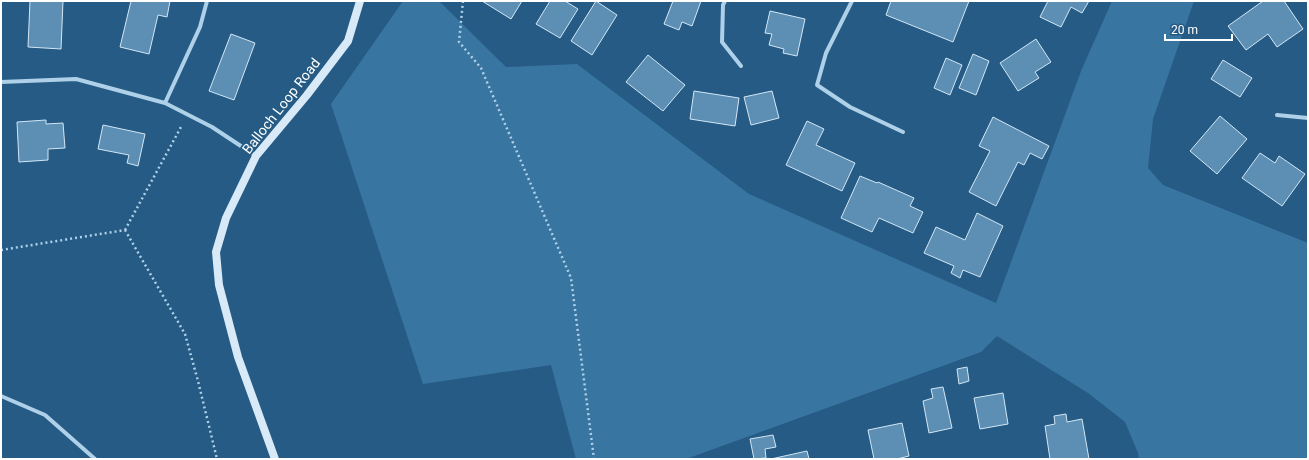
<svg xmlns="http://www.w3.org/2000/svg" width="1309" height="460" font-family="Roboto,sans-serif">
<style>
.green{fill:#3975a1}
.building{fill:#5d8fb4;stroke:#d2e7f6}
.lines{fill:none;stroke-linecap:round;stroke-linejoin:round}
.path{stroke:#aed0e8;stroke-width:2.5;stroke-dasharray:2 3;stroke-linecap:butt}
.street{stroke:#aed0e8;stroke-width:4}
.secondary{stroke:#d8e9f7;stroke-width:8}
.labels{text-anchor:middle;dominant-baseline:central;stroke-width:3.5;stroke-linejoin:round;paint-order:stroke}
.street-label{font-size:14px;fill:#fff;stroke:#255b84}
</style>
<rect width="100%" height="100%" fill="#255b84"/>
<path class="green" d="M403,1H439L506,67L577,64L749,194L996,303L1081,71L1112,1H1194L1153,119L1148,168L1163,185L1308,243V459H1139L1138,453L1125,422L1088,393L997,336L981,352L686,459H576L551,365L423,384L331,104Z"/>
<path class="building" d="M30,1H63L61,49L28,47Z
M131,1H170L167,17L158,15L149,54L120,47Z
M482,1H522L511,19Z
M550,1H565L578,9L560,38L536,24Z
M596,1L617,15L592,55L571,41Z
M673,1H701L692,26L682,22L679,30L664,24Z
M891,1H969L953,42L886,15Z
M1048,1H1089L1082,13L1071,7L1061,27L1040,17Z
M1263,1H1284L1303,29L1277,47L1268,34L1246,50L1228,26Z
M770,11L805,19L797,56L783,53L784,49L769,45L772,34L765,33Z
M231,34L255,43L234,100L209,91Z
M1036,39L1051,62L1035,72L1039,78L1018,91L1000,63Z
M973,54L989,61L976,95L959,88Z
M648,55L685,85L663,111L626,82Z
M946,58L962,65L950,95L934,88Z
M1223,60L1252,78L1240,97L1211,79Z
M694,91L739,98L735,126L690,119Z
M772,91L779,118L751,125L744,97Z
M1220,116L1247,139L1217,174L1190,151Z
M993,117L1049,146L1042,159L1030,153L1024,165L1018,162L996,206L969,192L990,151L979,146Z
M46,120V124L63,123L65,148L48,149V160L19,162L17,122Z
M807,121L824,129L816,145L855,163L842,191L786,165Z
M103,125L145,134L138,166L127,163L129,155L98,149Z
M1260,153L1275,163L1279,156L1305,174L1282,206L1242,178Z
M860,176L877,183L878,182L914,198L910,206L923,212L913,233L879,218L872,232L841,218Z
M977,213L1003,226L980,277L963,270L960,278L951,273L954,266L924,253L936,227L965,240Z
M967,367L969,381L959,384L957,369Z
M943,387L952,428L929,433L923,401L933,398L931,389Z
M1003,393L1008,424L980,429L974,398Z
M1066,414L1067,422L1082,419L1089,459H1050L1045,426L1055,424L1054,416Z
M902,423L909,456L897,459H874L868,430Z
M773,435L776,447L765,449L766,458L754,459L750,439Z
M807,451L809,459H771Z"/>
<g class="lines">
<path class="path" d="M463,1L459,42L481,68L571,278L594,459
M125,230L185,334L198,381L217,459
M125,230L181,127
M1,250L125,230"/>
<path class="street" d="M725,1L723,5L722,42L741,66
M852,1L826,53L817,85L850,107L903,132
M1,82L76,79L165,103L212,127L256,156
M165,103L200,27L207,1
M1277,115L1308,118
M1,396L45,415L95,459"/>
<path class="secondary" d="M275,459L238,357L219,285L216,252L226,218L256,156L307,95L348,41L360,1"/>
</g>
<g class="labels">
<g class="street-label">
<text transform="translate(281 106) rotate(-52)">Balloch Loop Road</text>
</g>
</g>
<rect width="1309" height="460" fill="none" stroke="#ffffff" stroke-width="4"/>
<path d="M1165 34v6h67v-6" fill="none" stroke="#ffffff" stroke-width="2"/>
<text x="1171" y="34" font-size="12" fill="#ffffff" stroke="#255b84" stroke-width="3" paint-order="stroke">20 m</text>
</svg>
